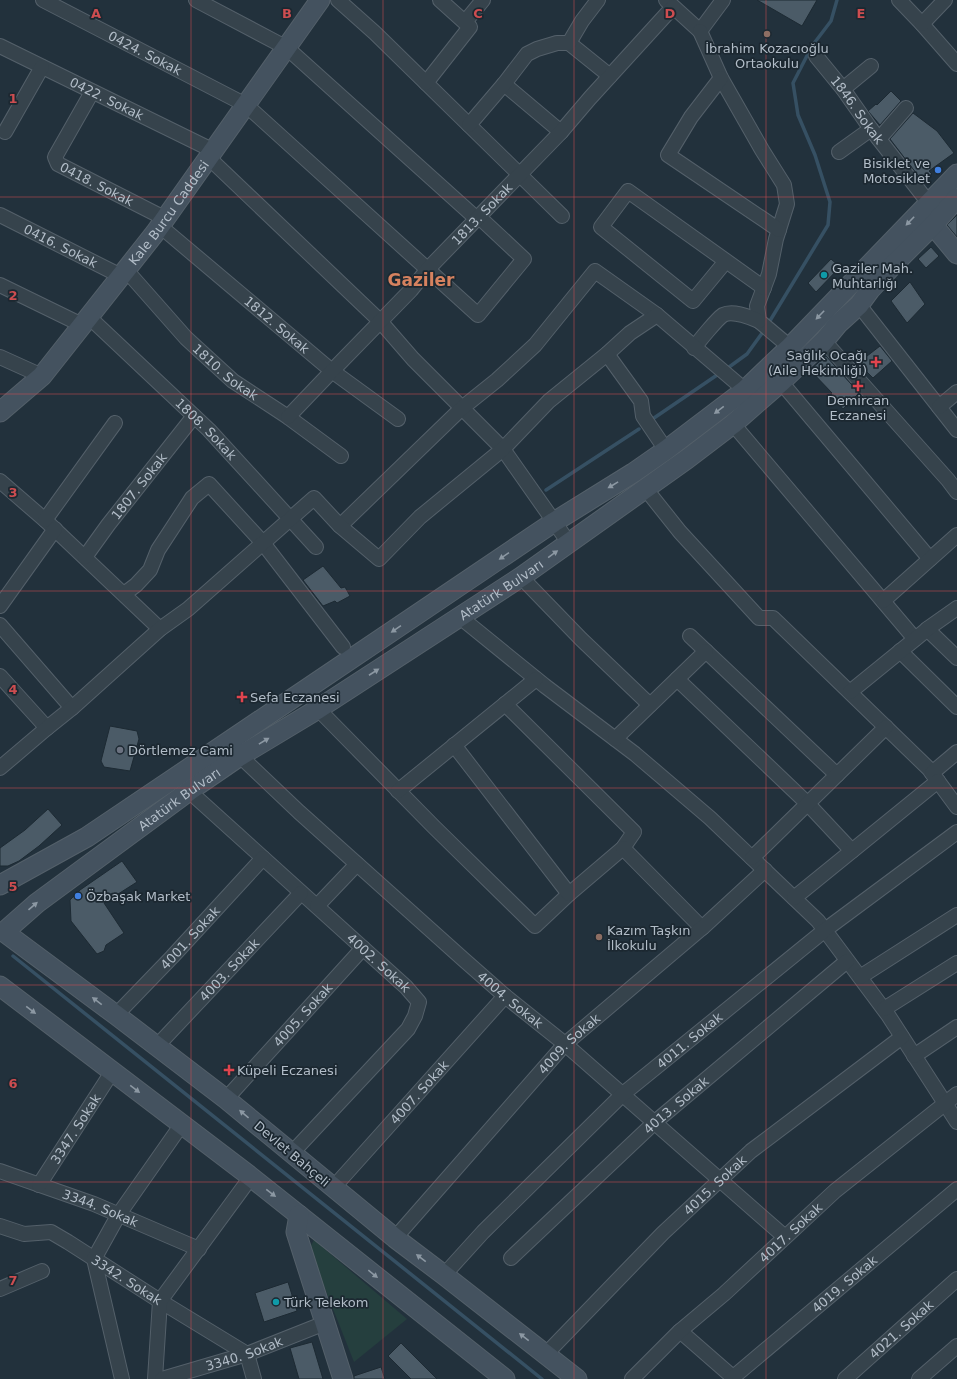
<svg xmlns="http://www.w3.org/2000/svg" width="957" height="1379" font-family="'DejaVu Sans',sans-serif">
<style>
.green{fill:#253f3e}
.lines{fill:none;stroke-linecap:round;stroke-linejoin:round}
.stream{stroke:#365063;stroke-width:3.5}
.building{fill:#4b5b67;stroke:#1d2a33}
.street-casing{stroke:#54606a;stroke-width:16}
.secondary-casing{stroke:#54606a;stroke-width:21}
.street{stroke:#36434c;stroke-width:14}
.secondary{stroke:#44525f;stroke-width:19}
.oneway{fill:#8c98a3}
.grid{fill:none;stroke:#cd4d50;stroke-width:1;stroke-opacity:0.55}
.education-dot{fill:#8d6e63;stroke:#1c2831;stroke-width:1.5}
.shop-dot{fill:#3f7fe0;stroke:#1c2831;stroke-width:1.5}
.culture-dot{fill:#0f9aa8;stroke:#1c2831;stroke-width:1.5}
.health-dot{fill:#e0444e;stroke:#1c2831;stroke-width:1.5}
.worship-dot{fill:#6b7280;stroke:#1c2831;stroke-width:1.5}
.labels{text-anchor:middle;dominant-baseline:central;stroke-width:3.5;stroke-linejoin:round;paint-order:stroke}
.poi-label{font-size:13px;fill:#b2bdc8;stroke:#1c2831;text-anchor:start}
.street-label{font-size:13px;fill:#b2bdc8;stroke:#1c2831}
.district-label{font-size:17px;font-weight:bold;fill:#d6825f;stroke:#1c2831}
.grid-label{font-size:13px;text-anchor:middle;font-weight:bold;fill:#cd4d50;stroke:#1c2831;stroke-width:3.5;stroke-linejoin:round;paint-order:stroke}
</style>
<rect width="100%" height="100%" fill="#22313c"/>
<path class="green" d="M314,1240L407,1319L354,1362L314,1261L310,1247Z"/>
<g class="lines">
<path class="stream" d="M768,324L828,225L830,202L815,155L798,115L793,83L812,46L831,21L837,0
M725,370L747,354L765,329
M654,418L720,373
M546,490L639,429
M13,956L542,1379"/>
</g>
<path class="building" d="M757,0H817L802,26Z
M891,91L901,101L880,125L868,111L876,104L877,105Z
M913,113L937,131L954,153L929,171L932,174L923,182L890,139Z
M957,215V237L947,225Z
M931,247L939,256L926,268L918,259Z
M831,259L840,267L816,292L808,283Z
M910,282L925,304L907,323L891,301Z
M880,346L892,361L873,378L858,363Z
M826,356L859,393L843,409L831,394L832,393L810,370Z
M323,566L341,588L345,587L350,596L337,603L335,601L323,606L303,580Z
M110,726L137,731L139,739L130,771L104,767L101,761Z
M48,809L62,825L39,846L19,861L8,866H0V848L25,830Z
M122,861L137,882L104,903L124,933L106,945L104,951L97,954L71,921L70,900L80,890Z
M288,1282L297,1311L264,1322L255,1293Z
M312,1342L323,1379H299L290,1348Z
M401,1343L437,1379H411L388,1356Z
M381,1367L385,1379H354V1376Z"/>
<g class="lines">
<defs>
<g id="street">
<path id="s1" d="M43,0L246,105L478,315L524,259L479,217"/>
<path d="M196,0L287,48L477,219"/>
<path d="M338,0L375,33L562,216"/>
<path d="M666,0L700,31L723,0"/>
<path d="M899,0L922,24L957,64"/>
<path d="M465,22L483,0"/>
<path d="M922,24L945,0"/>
<path d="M700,31L721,78L762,150L784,185L787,204L776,239L769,274L757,306L759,321L790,347"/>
<path d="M569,43L610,76"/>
<path id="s2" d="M0,46L214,151"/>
<path id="s3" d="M816,56L843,89L871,129L928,202"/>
<path d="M721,78L691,117L668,155L779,230"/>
<path d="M426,83L470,27L440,0"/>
<path d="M504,84L561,132"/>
<path d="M843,89L871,66"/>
<path id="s4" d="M92,92L55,157L58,164L166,219"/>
<path d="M469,125L504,84L527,54L537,49L557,43H569L582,21L598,0"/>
<path d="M5,132L42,67"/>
<path d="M879,139L906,108"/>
<path d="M839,152L871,129"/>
<path d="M209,158L380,321L413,359L503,449L569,543"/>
<path id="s5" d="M0,215L121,276"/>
<path id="s6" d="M160,226L332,371L398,419"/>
<path d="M726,261L693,301L601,227L628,191L764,288"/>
<path id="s7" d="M126,270L186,338L233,381L288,417L341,456"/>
<path d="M0,285L82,325"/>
<path d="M859,305L957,430"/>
<path id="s8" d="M89,317L209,430L316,547"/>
<path d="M824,341L948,480L957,492"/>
<path d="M694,348C699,341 717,319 723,315C733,310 749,317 759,321"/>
<path d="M607,354L641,401L643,416L666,450"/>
<path d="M0,357L42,376"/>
<path d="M781,382L930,559"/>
<path d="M939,407L957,392"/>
<path id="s9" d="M288,417L332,371L411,290L427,270L561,132L590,98L673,7"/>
<path d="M733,424L915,639"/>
<path d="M0,481L45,520L160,629"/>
<path d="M645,488L680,532L759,618H773L929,769L957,807"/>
<path d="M45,520L115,423"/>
<path d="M340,526L462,408L497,380L535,345L595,271L657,315"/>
<path id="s10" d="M85,557L108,525L194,416"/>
<path d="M521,577L581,639L650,705"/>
<path d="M124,594L136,585L150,570L158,550L192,498L209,484L263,543L343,647"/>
<path d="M883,601L957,535"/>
<path d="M0,606L55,529"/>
<path d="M460,617L545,686L635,754L710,818L818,921L888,1015L957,1122"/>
<path d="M0,625L72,708"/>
<path d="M927,629L957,658"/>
<path d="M690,636L837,775"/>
<path d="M900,651L957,707"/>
<path d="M0,676L47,728"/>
<path d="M677,679L808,804L852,851"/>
<path d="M850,692L930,627L957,608"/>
<path d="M318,709L434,827L535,926L569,894L623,848L634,832L505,704"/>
<path d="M615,739L706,651"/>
<path d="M454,745L569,894"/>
<path id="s11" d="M240,756L299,812L463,959L505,996L565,1044L785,1237"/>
<path d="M0,768L47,728L72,708L160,629L188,609L314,498L340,526L379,559L420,517L503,449L549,401L607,354L630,333L657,315L745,390"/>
<path d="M932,773L957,752"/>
<path id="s12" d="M189,791L406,987L419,1002L415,1016L408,1029L291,1154"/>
<path d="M398,791L536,679"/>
<path d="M623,848L702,928"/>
<path d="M752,858L886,727"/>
<path d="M794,898L938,781"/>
<path d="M317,906L357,864"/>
<path d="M860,977L957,915"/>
<path d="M884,1009L957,963"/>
<path id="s13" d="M116,1015L172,957L263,858"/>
<path id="s14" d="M157,1046L301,893"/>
<path d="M914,1056L957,1027"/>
<path id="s15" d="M226,1099L363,948"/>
<path id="s16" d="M0,1171L94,1204L199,1249"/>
<path id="s17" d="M39,1185L112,1072"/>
<path id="s18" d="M333,1188L505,996"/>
<path id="s19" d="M0,1226L24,1234L51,1232L68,1242L160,1301L247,1354L254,1379"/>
<path id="s20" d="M395,1238L565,1044L702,928L765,870"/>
<path id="s21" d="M511,1258L655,1122L847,961"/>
<path id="s22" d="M444,1275L483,1232L623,1094L825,930L957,832"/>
<path d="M0,1289L42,1271"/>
<path d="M680,1331L735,1379"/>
<path id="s23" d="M546,1354L663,1233L751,1151L902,1037"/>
<path d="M122,1379L94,1259L119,1214L182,1124"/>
<path d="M155,1379L160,1301L251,1177"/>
<path id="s24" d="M162,1379L247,1354L325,1323"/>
<path id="s25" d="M632,1379L680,1331L724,1294L835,1191L957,1094"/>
<path id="s26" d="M731,1379L957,1189"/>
<path id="s27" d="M845,1379L957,1279"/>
<path d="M919,1379L957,1346"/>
</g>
<g id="secondary">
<path d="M931,214L933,225L957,254"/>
<path id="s28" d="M0,412L42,376L155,233L320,0"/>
<path d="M0,885L87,837L554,522L633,473L666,450L745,390L790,347L957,174"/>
<path d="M0,986L251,1177L505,1379"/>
<path d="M299,1215L296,1232L343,1379"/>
<path id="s29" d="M577,1379L444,1275L395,1238L226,1099L116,1015L4,932L37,903L189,791L240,756L318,709L521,577L687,459L733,424L781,382L824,341L838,324L859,305L870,290L894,264L933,225L957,198"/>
</g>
</defs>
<use href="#street" class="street-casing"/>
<use href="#secondary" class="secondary-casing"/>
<use href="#street" class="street"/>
<use href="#secondary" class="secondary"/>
</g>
<defs><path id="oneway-solid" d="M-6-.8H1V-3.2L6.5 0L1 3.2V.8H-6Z"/></defs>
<g class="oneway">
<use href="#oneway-solid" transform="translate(910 221) rotate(134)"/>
<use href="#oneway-solid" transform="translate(820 315) rotate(134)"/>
<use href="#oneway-solid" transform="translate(719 410) rotate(143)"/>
<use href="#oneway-solid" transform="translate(613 485) rotate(149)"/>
<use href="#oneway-solid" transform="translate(553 554) rotate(-36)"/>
<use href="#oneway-solid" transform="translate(504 556) rotate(146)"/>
<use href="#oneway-solid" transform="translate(396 629) rotate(146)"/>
<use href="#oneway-solid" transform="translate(374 672) rotate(-33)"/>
<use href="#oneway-solid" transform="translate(264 741) rotate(-31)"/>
<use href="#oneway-solid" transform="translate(33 906) rotate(-41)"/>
<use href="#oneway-solid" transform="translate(97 1001) rotate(-143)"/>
<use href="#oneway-solid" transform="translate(31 1010) rotate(37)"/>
<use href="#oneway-solid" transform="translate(135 1089) rotate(37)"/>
<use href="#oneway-solid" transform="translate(244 1114) rotate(-140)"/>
<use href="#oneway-solid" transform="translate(271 1193) rotate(38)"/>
<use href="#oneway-solid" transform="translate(421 1258) rotate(-143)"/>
<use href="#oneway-solid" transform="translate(373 1274) rotate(39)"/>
<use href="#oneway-solid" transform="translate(524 1337) rotate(-142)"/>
</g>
<path class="grid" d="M191,0V1379M383,0V1379M574,0V1379M766,0V1379M0,197H957M0,394H957M0,591H957M0,788H957M0,985H957M0,1182H957"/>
<g class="education-dot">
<circle cx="767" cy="34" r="4"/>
<circle cx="599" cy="937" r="4"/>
</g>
<g class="shop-dot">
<circle cx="938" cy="170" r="4"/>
<circle cx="78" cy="896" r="4"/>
</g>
<g class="culture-dot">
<circle cx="824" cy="275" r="4"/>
<circle cx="276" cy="1302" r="4"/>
</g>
<g class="health-dot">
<path d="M874 356h4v4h4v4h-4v4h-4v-4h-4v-4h4z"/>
<path d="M856 380h4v4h4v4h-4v4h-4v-4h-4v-4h4z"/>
<path d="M240 691h4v4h4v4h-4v4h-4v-4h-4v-4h4z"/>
<path d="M227 1064h4v4h4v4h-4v4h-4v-4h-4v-4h4z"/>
</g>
<circle class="worship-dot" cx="120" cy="750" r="4"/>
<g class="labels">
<g class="poi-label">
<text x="767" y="48" text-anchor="middle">İbrahim Kozacıoğlu<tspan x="767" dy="15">Ortaokulu</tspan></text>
<text x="930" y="163" text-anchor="end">Bisiklet ve<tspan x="930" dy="15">Motosiklet</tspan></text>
<text x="832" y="268">Gaziler Mah.<tspan x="832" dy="15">Muhtarlığı</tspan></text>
<text x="867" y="355" text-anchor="end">Sağlık Ocağı<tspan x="867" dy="15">(Aile Hekimliği)</tspan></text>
<text x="858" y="400" text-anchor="middle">Demircan<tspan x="858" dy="15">Eczanesi</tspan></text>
<text x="250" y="697">Sefa Eczanesi</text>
<text x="128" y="750">Dörtlemez Cami</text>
<text x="86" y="896">Özbaşak Market</text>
<text x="607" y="930">Kazım Taşkın<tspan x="607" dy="15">İlkokulu</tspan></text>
<text x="237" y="1070">Küpeli Eczanesi</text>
<text x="284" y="1302">Türk Telekom</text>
</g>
<g class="street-label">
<text stroke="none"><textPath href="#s1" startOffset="115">0424. Sokak</textPath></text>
<text stroke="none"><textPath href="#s2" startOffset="119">0422. Sokak</textPath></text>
<text stroke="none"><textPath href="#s3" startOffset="68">1846. Sokak</textPath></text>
<text stroke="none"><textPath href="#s4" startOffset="126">0418. Sokak</textPath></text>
<text stroke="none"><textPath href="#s28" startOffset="262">Kale Burcu Caddesi</textPath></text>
<text stroke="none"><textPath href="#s9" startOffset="281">1813. Sokak</textPath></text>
<text stroke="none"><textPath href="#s5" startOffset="68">0416. Sokak</textPath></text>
<text stroke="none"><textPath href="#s6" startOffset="153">1812. Sokak</textPath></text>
<text stroke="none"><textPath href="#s7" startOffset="143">1810. Sokak</textPath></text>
<text stroke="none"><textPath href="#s8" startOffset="162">1808. Sokak</textPath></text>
<text stroke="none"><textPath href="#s10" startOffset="89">1807. Sokak</textPath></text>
<text stroke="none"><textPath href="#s29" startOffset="1331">Atatürk Bulvarı</textPath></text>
<text stroke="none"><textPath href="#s29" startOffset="947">Atatürk Bulvarı</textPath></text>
<text stroke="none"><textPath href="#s13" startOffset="107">4001. Sokak</textPath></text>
<text stroke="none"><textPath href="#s12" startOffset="256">4002. Sokak</textPath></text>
<text stroke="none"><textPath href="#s14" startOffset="105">4003. Sokak</textPath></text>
<text stroke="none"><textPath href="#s11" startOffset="364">4004. Sokak</textPath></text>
<text stroke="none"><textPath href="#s15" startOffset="114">4005. Sokak</textPath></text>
<text stroke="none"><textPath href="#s22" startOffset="340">4011. Sokak</textPath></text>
<text stroke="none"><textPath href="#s20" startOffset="261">4009. Sokak</textPath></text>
<text stroke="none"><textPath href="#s18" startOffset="129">4007. Sokak</textPath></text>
<text stroke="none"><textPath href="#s21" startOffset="225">4013. Sokak</textPath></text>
<text stroke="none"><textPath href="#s17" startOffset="67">3347. Sokak</textPath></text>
<text transform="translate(292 1154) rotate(40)">Devlet Bahçeli</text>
<text stroke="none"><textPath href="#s23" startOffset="239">4015. Sokak</textPath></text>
<text stroke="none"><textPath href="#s16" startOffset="107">3344. Sokak</textPath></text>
<text stroke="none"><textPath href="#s25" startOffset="216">4017. Sokak</textPath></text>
<text stroke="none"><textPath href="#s19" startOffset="142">3342. Sokak</textPath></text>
<text stroke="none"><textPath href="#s26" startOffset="148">4019. Sokak</textPath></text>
<text stroke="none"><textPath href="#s27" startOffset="75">4021. Sokak</textPath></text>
<text stroke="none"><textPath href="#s24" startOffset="86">3340. Sokak</textPath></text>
</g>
<g class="district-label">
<text x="421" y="280">Gaziler</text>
</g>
</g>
<g class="grid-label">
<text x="96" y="18">A</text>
<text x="287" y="18">B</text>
<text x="478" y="18">C</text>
<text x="670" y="18">D</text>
<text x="861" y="18">E</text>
<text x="13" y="103">1</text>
<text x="13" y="300">2</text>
<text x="13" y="497">3</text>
<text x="13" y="694">4</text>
<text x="13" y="891">5</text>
<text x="13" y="1088">6</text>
<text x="13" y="1285">7</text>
</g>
</svg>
